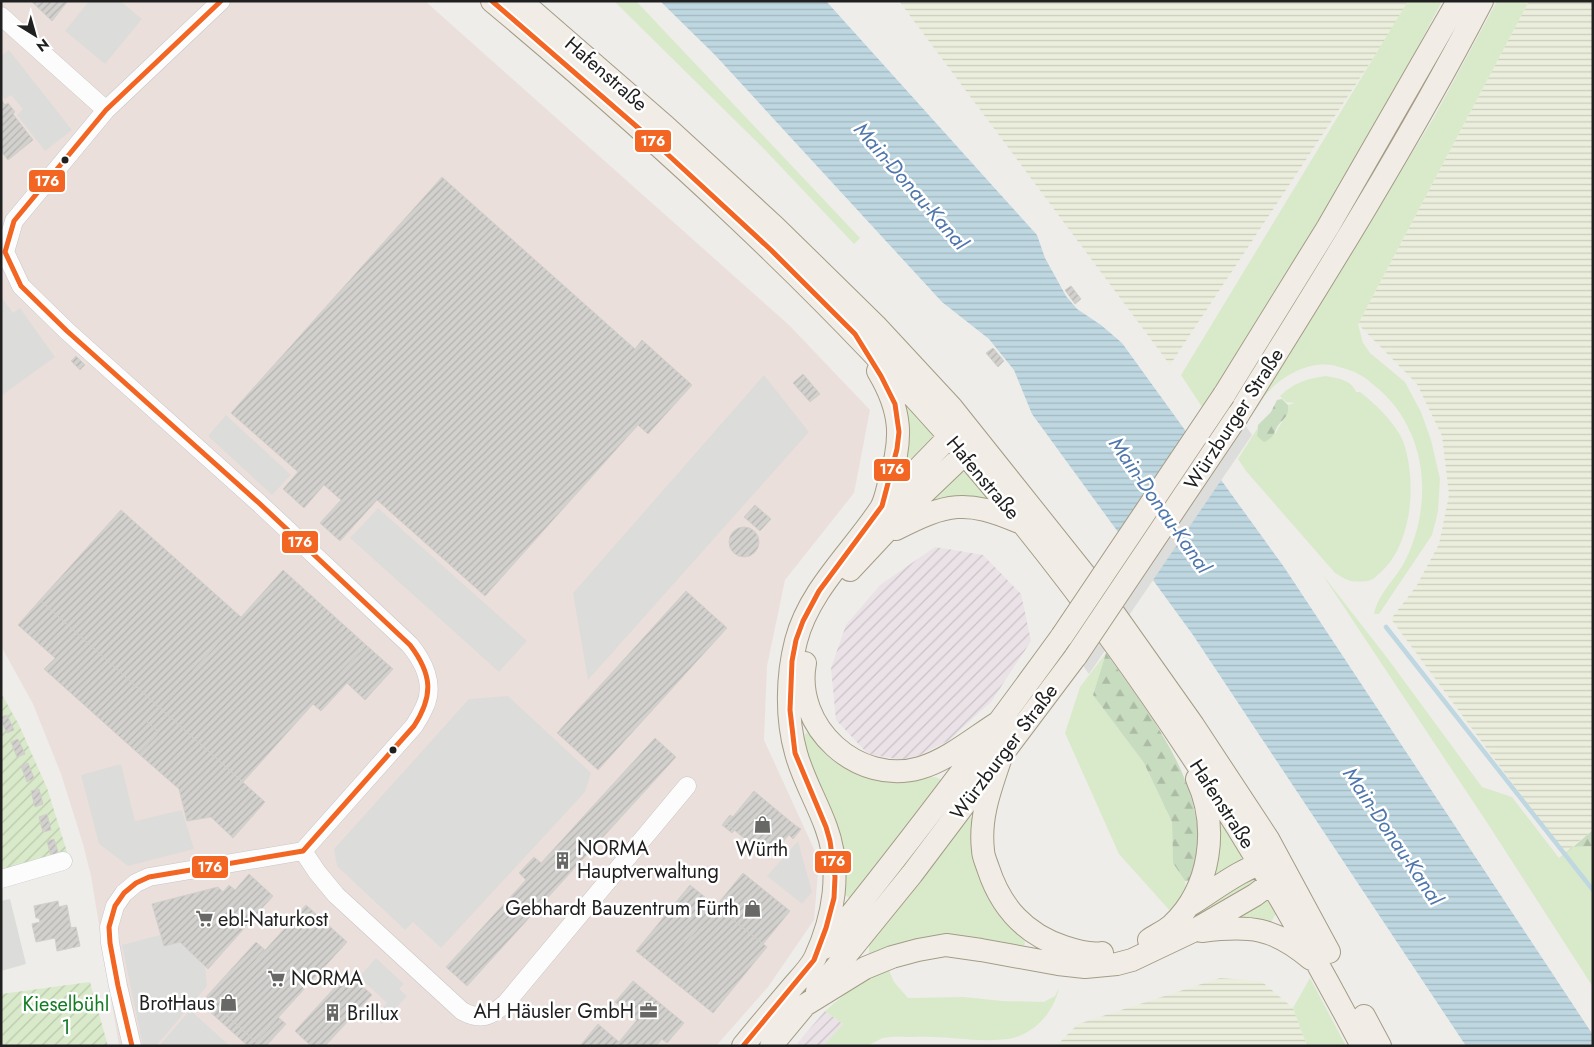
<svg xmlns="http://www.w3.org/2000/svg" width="1594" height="1047" font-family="Jost,sans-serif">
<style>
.commercial{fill:#ebdfdb}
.industrial{fill:url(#industrial-furrows)}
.religious{fill:#dcdcda}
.farmland{fill:url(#farmland-rules)}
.grass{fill:#d9eaca}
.forest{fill:url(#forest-firs)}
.garden{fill:url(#garden-furrows)}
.water{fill:url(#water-rules)}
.pier{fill:#dddddb}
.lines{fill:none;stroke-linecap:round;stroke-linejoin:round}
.stream{stroke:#bed7e0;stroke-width:4.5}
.building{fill:url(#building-hatch);stroke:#d1cfca}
.minor-casing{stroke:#c7c6c5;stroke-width:19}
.major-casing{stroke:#a49c86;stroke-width:24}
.minor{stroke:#fcfcfc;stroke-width:18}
.major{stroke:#f1ede6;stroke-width:22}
.major-bridge-casing{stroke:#a49c86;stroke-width:24;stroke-linecap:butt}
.major-bridge{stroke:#f1ede6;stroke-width:22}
.bus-1-casing{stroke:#fff;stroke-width:9}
.bus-1{stroke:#f26522;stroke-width:5}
.bus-dot{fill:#202020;stroke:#fff;stroke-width:2}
.labels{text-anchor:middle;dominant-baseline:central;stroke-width:5;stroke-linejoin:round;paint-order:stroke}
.street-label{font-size:20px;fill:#202020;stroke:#fff}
.poi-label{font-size:20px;fill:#202020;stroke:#fff;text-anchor:start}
.park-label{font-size:20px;fill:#117c22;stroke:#fff}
.water-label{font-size:21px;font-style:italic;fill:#5077ac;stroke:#fff}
.line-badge{stroke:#fff;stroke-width:2}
.badge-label{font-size:14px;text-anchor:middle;font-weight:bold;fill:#fff}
</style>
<defs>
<pattern id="industrial-furrows" width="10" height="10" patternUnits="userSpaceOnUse" patternTransform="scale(1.25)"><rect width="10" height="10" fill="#ebe2e7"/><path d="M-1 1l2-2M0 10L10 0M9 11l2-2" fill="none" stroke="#c9c2c6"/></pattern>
<pattern id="farmland-rules" width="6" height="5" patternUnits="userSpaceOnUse" patternTransform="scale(1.25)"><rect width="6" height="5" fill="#eceedd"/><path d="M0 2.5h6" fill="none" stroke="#caccbd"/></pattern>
<pattern id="forest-firs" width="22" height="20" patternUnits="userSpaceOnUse" patternTransform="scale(1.25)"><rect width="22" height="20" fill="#c8dcc0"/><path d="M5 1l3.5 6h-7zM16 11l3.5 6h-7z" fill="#acbca5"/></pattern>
<pattern id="garden-furrows" width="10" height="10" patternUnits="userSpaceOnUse" patternTransform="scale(1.25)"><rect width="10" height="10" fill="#d9eaca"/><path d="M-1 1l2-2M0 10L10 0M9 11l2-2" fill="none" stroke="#bac8ad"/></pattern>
<pattern id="water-rules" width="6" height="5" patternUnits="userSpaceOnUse" patternTransform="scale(1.25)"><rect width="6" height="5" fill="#bed7e0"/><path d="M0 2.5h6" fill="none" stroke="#a3b8c0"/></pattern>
<pattern id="building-hatch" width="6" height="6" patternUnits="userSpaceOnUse" patternTransform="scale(1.25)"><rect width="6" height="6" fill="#d3d1ce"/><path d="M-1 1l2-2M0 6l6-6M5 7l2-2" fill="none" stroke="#b5b3b1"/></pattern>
</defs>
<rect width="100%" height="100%" fill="#eeede9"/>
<path class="commercial" d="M1,1H425L789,325L870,410L854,493L785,580L767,666L764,740L819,860L814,920L768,987L716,1046H119L91,876L83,844L61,774L33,704L1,646Z"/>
<path class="industrial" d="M935,547L983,555L1021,594L1031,641L991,702L948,741L908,761L868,754L836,720L831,668L846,625L880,585Z
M825,1011L843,1024L823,1046H795Z"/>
<path class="religious" d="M89,1H120L142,19L105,64L65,31Z
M9,50L72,130L45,151L17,115L23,109L11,95L5,99L1,95V56Z
M1,297L13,313L20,308L55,357L1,396Z
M764,375L809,432L588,680L573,593Z
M226,415L291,475L272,495L208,436Z
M378,508L527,641L499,672L350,538Z
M508,696L591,773L585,792L441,948L413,922L405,930L337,866L334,849L469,699Z
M121,764L135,821L182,810L194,849L128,866L99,844L81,775Z
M798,841L812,892L802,904L767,876Z
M10,899L26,964L1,971V901Z
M160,935L164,946L180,942L205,966L207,986L156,1046H143L122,945Z
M376,958L404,984L399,989L407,996L382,1024L374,1017L387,1003L359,977Z
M190,1010L230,1046H159Z"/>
<path class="farmland" d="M899,1H1408L1393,28L1170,365Z
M1529,1H1593V830L1564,853L1391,619L1417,585L1439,544L1449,495L1442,436L1417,384L1358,324Z
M1220,978L1261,981L1293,1008L1307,1046H1056L1078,1024Z"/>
<path class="grass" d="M614,1H636L860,238L854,244L765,150Z
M1408,1H1442L1400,81L1284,280L1202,407L1181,375Z
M1497,1H1529L1358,324L1363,343L1370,353L1405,382L1421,412L1431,440L1440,479L1438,512L1432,535L1379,614H1374C1378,593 1397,578 1406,559C1434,501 1427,428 1375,386C1370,382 1365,377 1360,375C1354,371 1346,369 1339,367C1316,359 1289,372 1273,387C1265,394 1260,403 1254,411L1433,119Z
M1326,376C1337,378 1352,380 1356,392H1360C1375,403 1399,427 1404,444C1417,483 1412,545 1380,573C1377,575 1374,579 1371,580C1366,582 1353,582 1348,580C1344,579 1339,575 1335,573L1246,471L1238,459L1257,429V436L1276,433C1280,421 1290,418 1288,405L1295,403L1286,402L1280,396C1293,383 1308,378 1326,376Z
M904,405H907L933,433L934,438L905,474Z
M960,472L967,473L989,500L930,503Z
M1322,574L1388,659L1482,787L1512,797L1559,858L1572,847L1593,846V987L1484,818Z
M1106,653L1093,695L1144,763L1172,822L1173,863L1185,881L1186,894L1171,912L1119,854L1065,733L1080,687Z
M808,732L911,778L935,777L940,779L941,785L856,895L849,898L845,895L840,855L803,741L805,734Z
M1215,811L1248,856L1216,884L1210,877Z
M968,817L974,818L1024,937L1025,944L1020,949L869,955V944Z
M1260,877L1255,882L1200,916L1198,914V913L1246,878Z
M1264,895L1280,906L1269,926L1236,920Z
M888,968L894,982L908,998L964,997L1002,1001L1044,1002L1055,996L1059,988C1054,1012 1034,1035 1008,1039C977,1043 944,1035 913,1037C904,1037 892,1036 883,1038C877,1040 871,1045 865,1046C852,1047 836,1046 823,1046L843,1024L825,1011L856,985Z
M1310,978L1346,1046H1307L1293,1008Z"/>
<path class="forest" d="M1282,399L1288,405C1289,414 1286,417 1280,423C1272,432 1278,435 1264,442L1257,436L1258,425L1271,412L1277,400Z
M1106,653C1143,705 1187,759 1197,823C1200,842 1196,862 1191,880L1185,881L1173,863L1172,822L1144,763L1093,695Z
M1593,830V846L1572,847L1559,859Z"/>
<path class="garden" d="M1,693L19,725L47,788L68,855L1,873Z
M90,982L108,1046H1V994Z"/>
<path class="water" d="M660,1H826L1037,235L1045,258L1066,296L1077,309L1101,325L1122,343L1284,567L1593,1035V1046H1466L1193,635L1032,414L1014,370L997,349L989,339L942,302L715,55Z"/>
<path class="pier" d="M1217,385L1252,435L1089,674L1055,626Z"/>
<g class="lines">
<path class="stream" d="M1386,627L1593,890"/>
</g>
<path class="building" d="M31,1H68L52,21Z
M1,100L5,105L8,103L15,112L13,114L33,140L8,160L1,151Z
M442,177L635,349L642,340L692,385L648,434L638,425L485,596L377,500L340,541L320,523L341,500L324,485L304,508L283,489L298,472L231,413Z
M1071,286L1081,299L1075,304L1065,290Z
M993,348L1004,361L998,367L986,353Z
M76,356L85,365L80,370L71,361Z
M803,374L820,394L810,402L793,383Z
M755,505L771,519L760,531L744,517Z
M121,510L241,617L160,708L40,600Z
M729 542a15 15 0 1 1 30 0a15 15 0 1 1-30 0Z
M283,570L366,645L243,782L160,708Z
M686,591L727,628L598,770L557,733Z
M40,600L160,708L147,722L159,732L139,754L44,669L55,658L18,625Z
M366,645L393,669L365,700L347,683L321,711L313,704Z
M160,708L265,802L233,838L211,817L187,821L179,789L139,754L159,732L147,722Z
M7,715L14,730L7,733L1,721V717Z
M655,738L676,757L467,986L446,967L526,880L519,873L534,857L541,863Z
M18,739L25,754L17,757L11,742Z
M28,763L34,778L27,782L21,766Z
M39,789L43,804L35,807L31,791Z
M754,791L796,826L769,859L727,824Z
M47,814L51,830L43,832L39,817Z
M730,815L733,817L727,824L735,830L732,833L722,825Z
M796,826L801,829L793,839L789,835Z
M54,839L59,855L51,857L47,841Z
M743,873L790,911L763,944L716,906Z
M249,874L273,896L208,969L180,942L164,946L152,904L218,887L223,892L229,885L235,890Z
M690,885L716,906L662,972L636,951Z
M58,901L59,907L67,905L71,928L76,927L80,946L57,951L55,938L36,942L32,924L40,922L39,918H36L34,906Z
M306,905L347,942L256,1042L215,1005Z
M716,906L767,947L713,1013L662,972Z
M256,942L265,950L215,1005L206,997Z
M348,973L372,995L325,1046H311L295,1031Z
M633,981L684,1023L667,1043L662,1039L656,1046H580L598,1024L619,1042L637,1020L615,1002Z
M215,1005L256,1042L278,1017L286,1024L266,1046H248L209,1011Z"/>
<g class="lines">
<defs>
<path id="minor" d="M221,1L106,110L14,221L5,252L21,286L67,331L259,503L410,645C423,661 435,684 425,706C422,713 418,720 414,726L303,851
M1,16L106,110
M303,851L317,872L336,895L462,1011C481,1021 490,1017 506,1003L687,786
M1,879L63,861
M132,1046L118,986L110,943L109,927L115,906L124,893L136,883L149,877L303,851"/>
<path id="major" d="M492,1C659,141 821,289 964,453C1119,633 1252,836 1362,1046
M521,1L665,126L775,227L875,325L952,408L1101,595L1193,725L1268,839L1329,952
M1224,395L1328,227L1458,1
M1238,415C1323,279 1408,143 1482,1
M885,503L949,437L960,428
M896,529C947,503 966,499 1019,522
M850,570L908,508L975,444
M805,663C793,727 858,786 920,768C948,760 975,737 999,722
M1001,757C991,787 979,817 983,850C983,856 986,862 988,868C1001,908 1025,934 1064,947C1076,951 1089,955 1102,953
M1190,905C1217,888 1242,868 1273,859
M1202,931C1249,925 1274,927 1311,959
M1149,940C1156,935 1165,931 1172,925C1211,888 1219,827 1197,779
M824,948C907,846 985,742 1062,636
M817,991L912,874L1076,656
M1364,1016L1380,1046
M743,1046C760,1025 777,1005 794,985C801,977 810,968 815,958C834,917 842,870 826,827C817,802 803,779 796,753C786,718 787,676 796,641C809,590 853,551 881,508C885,501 887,491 889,483C903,439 902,411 878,371
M771,1046L805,1005L865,968L892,957L918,950L946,945L981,950L1058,964L1085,967L1117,964L1132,960L1193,931L1255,895L1284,873"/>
</defs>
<use href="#minor" class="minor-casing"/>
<use href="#major" class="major-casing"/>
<use href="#minor" class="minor"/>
<use href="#major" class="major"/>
<defs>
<path id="major-bridge" d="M1062,636L1224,395
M1076,656L1238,415"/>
</defs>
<use href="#major-bridge" class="major-bridge-casing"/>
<use href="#major-bridge" class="major-bridge"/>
<defs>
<path id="bus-1" d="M492,1L651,139L771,250L855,334L881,376L895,404L899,432L897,449L882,506L819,591L803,621L796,640L792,661L790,710L795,753L826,827L830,841L835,877L834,898L826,928L814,960L743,1046
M132,1046L118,986L110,943L109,927L115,906L124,893L136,883L149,877L303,851L414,726C434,695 432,674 410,645L259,503L67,331L21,286L5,252L14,221L106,110L221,1"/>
</defs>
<use href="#bus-1" class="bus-1-casing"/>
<use href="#bus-1" class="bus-1"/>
</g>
<defs>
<symbol id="shop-bare" viewBox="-9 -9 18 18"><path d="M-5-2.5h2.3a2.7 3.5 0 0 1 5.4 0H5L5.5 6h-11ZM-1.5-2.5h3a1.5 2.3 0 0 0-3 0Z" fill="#686866" stroke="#fff" stroke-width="2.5" paint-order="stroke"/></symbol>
<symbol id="building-bare" viewBox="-9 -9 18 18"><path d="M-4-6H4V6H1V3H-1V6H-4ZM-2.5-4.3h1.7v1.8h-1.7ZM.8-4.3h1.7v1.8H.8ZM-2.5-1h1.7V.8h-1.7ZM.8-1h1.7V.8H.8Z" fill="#686866" stroke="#fff" stroke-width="2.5" paint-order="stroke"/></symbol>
<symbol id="supermarket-bare" viewBox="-9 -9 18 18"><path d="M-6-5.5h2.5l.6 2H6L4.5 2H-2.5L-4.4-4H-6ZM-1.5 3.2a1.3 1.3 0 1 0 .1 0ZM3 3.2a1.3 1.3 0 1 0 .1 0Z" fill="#686866" stroke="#fff" stroke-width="2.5" paint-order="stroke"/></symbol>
<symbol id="office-bare" viewBox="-9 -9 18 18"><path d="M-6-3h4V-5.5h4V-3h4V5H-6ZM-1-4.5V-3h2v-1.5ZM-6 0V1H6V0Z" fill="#686866" stroke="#fff" stroke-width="2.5" paint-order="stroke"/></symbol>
</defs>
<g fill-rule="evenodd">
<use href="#shop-bare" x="750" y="812" width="25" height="25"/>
<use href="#building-bare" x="550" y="848" width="25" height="25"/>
<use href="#shop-bare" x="740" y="896" width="25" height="25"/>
<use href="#supermarket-bare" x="192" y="906" width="25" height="25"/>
<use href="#supermarket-bare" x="264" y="966" width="25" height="25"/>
<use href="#shop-bare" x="216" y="990" width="25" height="25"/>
<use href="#office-bare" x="636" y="998" width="25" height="25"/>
<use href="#building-bare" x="320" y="1000" width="25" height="25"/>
</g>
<g class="bus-dot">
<circle cx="65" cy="160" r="4.5"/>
<circle cx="393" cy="750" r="4.5"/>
</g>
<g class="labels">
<g class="street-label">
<text transform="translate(606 74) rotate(41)">Hafenstraße</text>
<text transform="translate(1234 419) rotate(-57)">Würzburger Straße</text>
<text transform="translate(983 478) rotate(50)">Hafenstraße</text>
<text transform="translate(1004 752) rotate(-53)">Würzburger Straße</text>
<text transform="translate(1222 804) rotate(57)">Hafenstraße</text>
</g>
<g class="poi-label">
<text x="577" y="848">NORMA<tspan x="577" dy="23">Hauptverwaltung</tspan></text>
<text x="762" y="849" text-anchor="middle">Würth</text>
<text x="739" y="908" text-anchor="end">Gebhardt Bauzentrum Fürth</text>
<text x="218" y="919">ebl-Naturkost</text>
<text x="291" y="978">NORMA</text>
<text x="215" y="1003" text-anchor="end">BrotHaus</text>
<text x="634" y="1011" text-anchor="end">AH Häusler GmbH</text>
<text x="347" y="1013">Brillux</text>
</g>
<g class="park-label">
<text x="66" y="1004">Kieselbühl<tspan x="66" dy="23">1</tspan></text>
</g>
<g class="water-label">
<text transform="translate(911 186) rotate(49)">Main-Donau-Kanal</text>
<text transform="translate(1160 505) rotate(55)">Main-Donau-Kanal</text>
<text transform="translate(1393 836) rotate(56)">Main-Donau-Kanal</text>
</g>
</g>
<g class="line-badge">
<rect x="634" y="129" width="38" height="24" rx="5" fill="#f26522"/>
<rect x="28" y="169" width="38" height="24" rx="5" fill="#f26522"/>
<rect x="873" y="458" width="38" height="24" rx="5" fill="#f26522"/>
<rect x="281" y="530" width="38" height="24" rx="5" fill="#f26522"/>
<rect x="814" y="850" width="38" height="24" rx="5" fill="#f26522"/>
<rect x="191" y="855" width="38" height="24" rx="5" fill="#f26522"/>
</g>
<g class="badge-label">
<text x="653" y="146">176</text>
<text x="47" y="186">176</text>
<text x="892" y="474">176</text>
<text x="300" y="547">176</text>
<text x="833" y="866">176</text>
<text x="210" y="872">176</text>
</g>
<rect width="1594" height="1047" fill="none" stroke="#202020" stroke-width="5"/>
<g transform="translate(35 35) rotate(143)" stroke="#ffffff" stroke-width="4" paint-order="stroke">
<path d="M0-4L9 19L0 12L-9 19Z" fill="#202020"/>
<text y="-8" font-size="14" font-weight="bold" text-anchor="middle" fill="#202020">N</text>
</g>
</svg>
